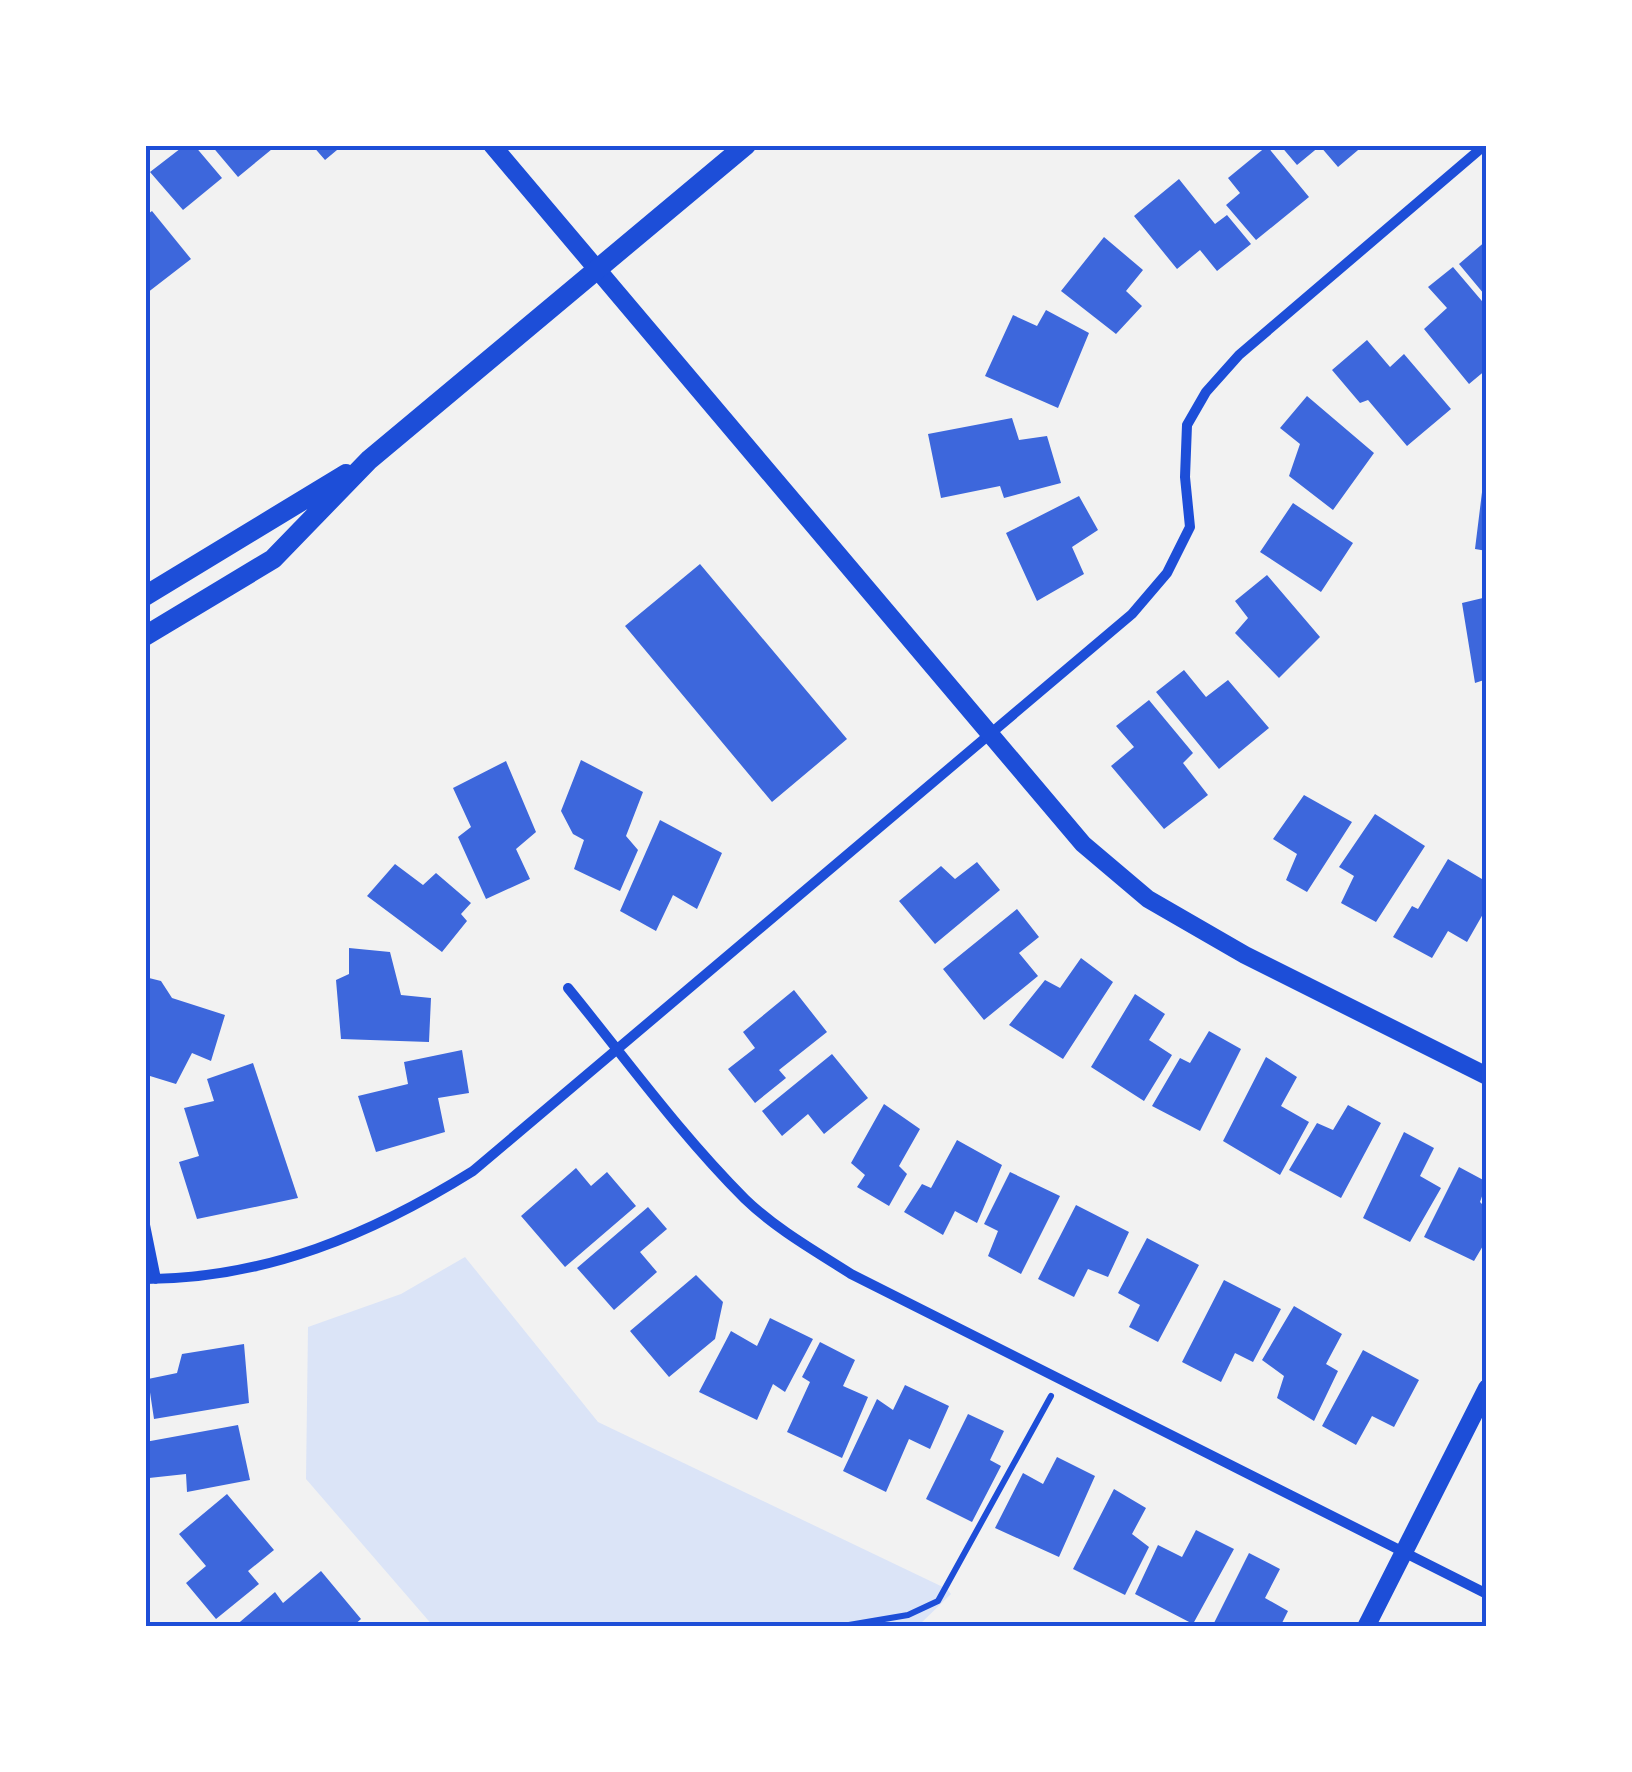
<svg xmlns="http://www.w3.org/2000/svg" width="1632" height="1772" font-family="Poppins,sans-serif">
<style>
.green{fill:#dbe4f7}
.building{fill:#3d67dc}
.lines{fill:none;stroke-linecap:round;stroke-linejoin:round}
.path{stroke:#1d4ed8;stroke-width:6}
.minor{stroke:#1d4ed8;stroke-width:10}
.tertiary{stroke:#1d4ed8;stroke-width:18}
.secondary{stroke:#1d4ed8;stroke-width:20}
.neatline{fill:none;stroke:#1d4ed8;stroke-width:4}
</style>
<rect width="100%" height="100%" fill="#f2f2f2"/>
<path class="green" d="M465,1257L598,1422L947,1589L951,1594L917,1627H434L306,1479L308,1327L401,1294Z"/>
<path class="building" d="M185,145H194L222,178L183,210L150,172Z
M211,145H277L238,177Z
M312,145H343L325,160Z
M1280,145H1364L1338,167L1320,146L1297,165Z
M1267,146L1309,197L1256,240L1226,205L1240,193L1228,178Z
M1179,179L1215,224L1227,215L1251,244L1217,271L1200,250L1177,269L1134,216Z
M152,211L191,259L147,293L145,216Z
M1104,237L1143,270L1126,291L1142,306L1116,334L1061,291Z
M1487,240V291L1484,294L1459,264Z
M1453,267L1487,307V369L1469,384L1424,329L1447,308L1428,287Z
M1046,310L1089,333L1058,408L985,376L1013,315L1037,326Z
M1367,340L1390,367L1404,354L1451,409L1407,446L1368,400L1360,403L1332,370Z
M1307,396L1374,453L1333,510L1289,476L1300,444L1280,428Z
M1012,418L1019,440L1047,436L1061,483L1004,498L1000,486L941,498L928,434Z
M1484,476L1487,477V551L1475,549Z
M1079,496L1098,530L1072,547L1084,574L1037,601L1006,533Z
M1293,503L1353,543L1321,592L1260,552Z
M700,564L847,739L772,802L625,626Z
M1267,575L1320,637L1279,678L1235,633L1248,618L1235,601Z
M1487,597V679L1475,683L1462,603Z
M1184,670L1206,697L1228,680L1269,728L1219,769L1156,692Z
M1149,700L1193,753L1183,763L1208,795L1164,829L1111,766L1134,747L1116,726Z
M581,760L643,792L626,836L638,850L620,891L574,869L584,840L573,834L561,811Z
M506,761L536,832L516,849L530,879L486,899L458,837L471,827L453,788Z
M1304,795L1352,822L1307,892L1286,880L1297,854L1273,839Z
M1375,814L1425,846L1376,922L1341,903L1354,876L1339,867Z
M660,820L722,853L697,909L673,895L656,931L620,911Z
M1448,859L1487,882V907L1467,942L1448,931L1432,958L1393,937L1412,906L1418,909Z
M977,862L1000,890L935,944L899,901L941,866L955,879Z
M395,864L423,885L436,873L471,903L461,914L467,921L442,952L367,896Z
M1017,909L1039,937L1019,953L1038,976L984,1020L943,969Z
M349,948L390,952L401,995L431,998L429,1042L341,1039L336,980L349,974Z
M1081,958L1113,982L1063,1059L1009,1025L1045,980L1060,988Z
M145,977L161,981L172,998L225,1015L211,1061L192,1053L176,1084L150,1076L145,1085Z
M794,990L827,1032L779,1070L786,1078L755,1103L728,1069L755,1048L743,1032Z
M1135,994L1165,1014L1149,1040L1172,1055L1144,1101L1091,1067Z
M1209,1031L1241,1049L1200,1131L1152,1106L1180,1058L1190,1063Z
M462,1050L469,1093L438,1098L445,1132L376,1152L358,1096L408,1084L404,1062Z
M832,1054L868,1098L824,1134L808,1114L782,1136L762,1111Z
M1266,1057L1297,1077L1281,1106L1309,1122L1280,1175L1223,1141Z
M253,1063L298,1198L197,1219L179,1162L199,1156L184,1108L214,1101L207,1079Z
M884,1104L920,1129L899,1166L907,1174L889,1206L857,1187L865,1175L851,1163Z
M1348,1105L1381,1123L1341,1198L1289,1170L1317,1123L1333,1130Z
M1404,1132L1434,1148L1420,1176L1441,1188L1410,1242L1363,1218Z
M957,1140L1002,1165L977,1223L955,1211L943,1235L904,1212L922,1184L931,1188Z
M1459,1167L1487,1182L1480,1202L1487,1209V1239L1474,1261L1424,1237Z
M576,1168L591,1186L607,1172L636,1206L565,1267L521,1216Z
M1010,1172L1060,1196L1021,1274L988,1256L998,1231L984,1224Z
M1076,1205L1129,1232L1108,1277L1088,1269L1074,1297L1038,1279Z
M648,1207L667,1229L640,1252L657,1272L614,1310L577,1268Z
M1147,1238L1199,1265L1158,1342L1129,1327L1140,1305L1118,1293Z
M696,1275L723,1302L715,1339L669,1377L630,1331Z
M1224,1280L1281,1309L1253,1362L1235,1353L1221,1382L1182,1362Z
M1294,1306L1342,1334L1326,1364L1338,1371L1314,1421L1277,1398L1284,1376L1262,1360Z
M770,1318L813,1339L785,1392L773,1384L757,1420L699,1392L731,1331L757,1346Z
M820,1342L855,1360L843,1386L868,1397L842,1458L787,1432L810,1382L802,1377Z
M244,1344L249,1403L154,1419L148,1379L177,1373L182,1354Z
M1363,1350L1419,1380L1394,1427L1372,1416L1356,1445L1322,1426Z
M905,1385L949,1406L930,1449L909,1439L886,1492L843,1471L877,1399L893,1410Z
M968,1414L1004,1431L990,1460L1001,1466L972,1522L926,1499Z
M238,1425L250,1480L187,1492L186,1474L149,1478L145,1442Z
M1057,1457L1095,1476L1059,1557L995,1528L1023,1473L1043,1484Z
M1114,1489L1146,1508L1132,1534L1149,1547L1125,1595L1073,1569Z
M227,1494L274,1550L248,1571L259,1584L216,1619L186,1583L206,1566L179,1534Z
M1196,1530L1234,1549L1193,1624L1135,1594L1158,1545L1182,1557Z
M1249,1553L1280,1569L1265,1598L1288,1611L1280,1627H1212Z
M321,1571L361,1619L352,1627H234L275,1592L283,1603Z"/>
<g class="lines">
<path class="path" d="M837,1627L908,1615L938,1601L1051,1396"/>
<path class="minor" d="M568,988C626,1059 680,1134 745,1199C776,1229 815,1251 851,1274L1487,1594
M145,1225L156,1279
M145,1279C266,1279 372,1234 473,1171L1132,614L1167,573L1190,527L1185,477L1187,425L1206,392L1239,355L1485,145
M145,1624L147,1627"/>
<path class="tertiary" d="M492,145L1083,844L1148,899L1245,955L1487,1076
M1366,1627L1487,1388"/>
<path class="secondary" d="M145,596L346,474
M145,636L273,559L369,460L746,145"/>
</g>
<rect width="1632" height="1772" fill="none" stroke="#ffffff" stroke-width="295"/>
<rect x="148" y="148" width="1336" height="1476" class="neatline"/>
</svg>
